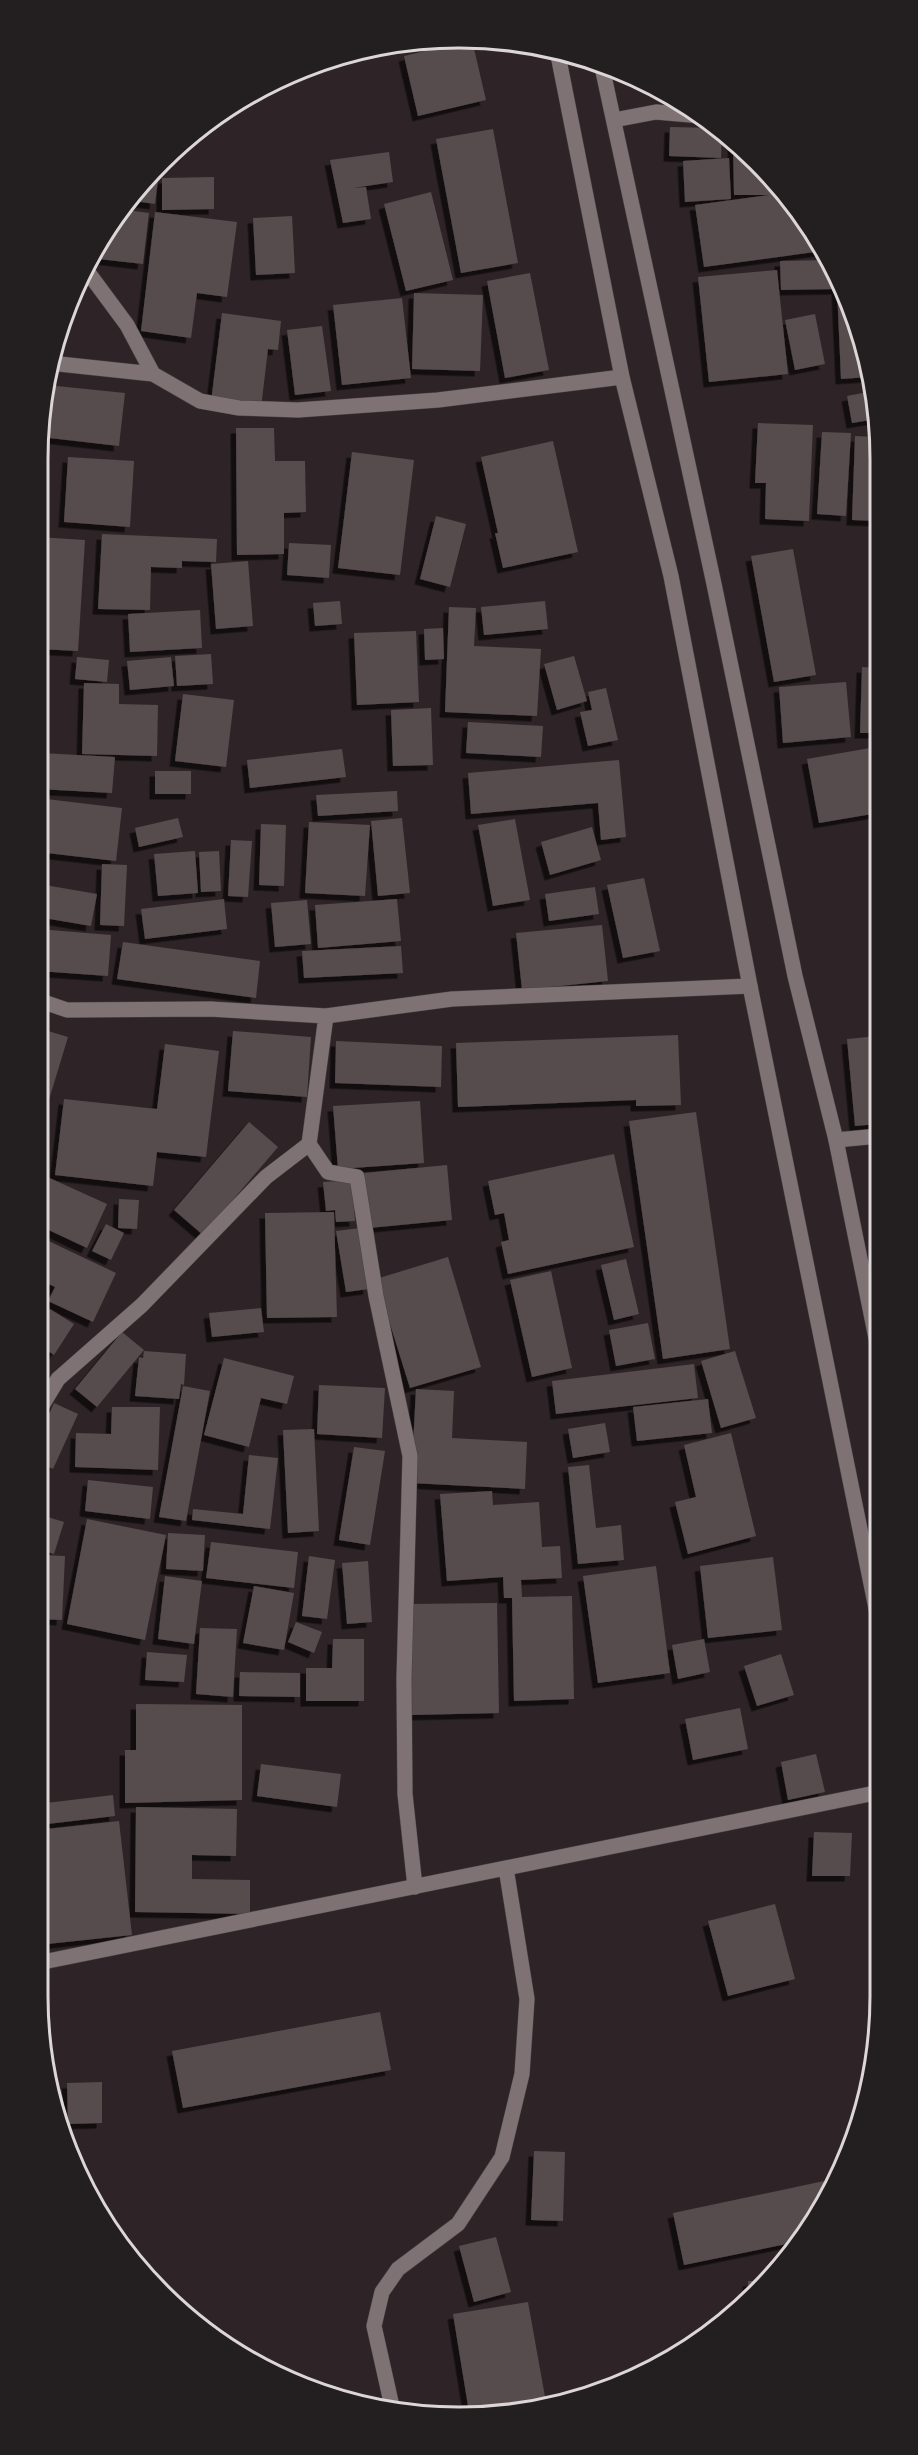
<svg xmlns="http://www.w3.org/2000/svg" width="918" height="2455" font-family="'Fira Sans',sans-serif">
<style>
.building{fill:#564b4d;filter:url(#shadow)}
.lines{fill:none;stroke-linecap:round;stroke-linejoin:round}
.minor-casing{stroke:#494244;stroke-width:16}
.tertiary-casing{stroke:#494244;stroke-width:16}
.minor{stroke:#7e7274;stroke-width:15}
.tertiary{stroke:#7e7274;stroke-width:15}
.rim{fill:none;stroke:#dcd6d7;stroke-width:3}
</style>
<defs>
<filter id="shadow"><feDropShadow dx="-5.5" dy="5.5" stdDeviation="0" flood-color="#0009"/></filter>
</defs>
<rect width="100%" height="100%" fill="#2e2427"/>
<path class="building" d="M472,40L486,100L418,116L404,56Z
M670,127L716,128L722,134L721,158L669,156Z
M493,129L518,263L461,273L436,139Z
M733,144L773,178V195H734Z
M389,152L393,182L353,188L366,187L371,219L343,223L330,160Z
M729,158L731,199L685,202L683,161Z
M160,164L155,204L127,200Z
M214,177V209L162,210V178Z
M431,192L453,280L406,291L384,204Z
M784,193L822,251L704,267L695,205Z
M120,209L149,213L143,264L90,258Z
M155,212L237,222L227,297L197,293L191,338L141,331Z
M292,216L295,273L256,275L253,218Z
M828,260L837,273L869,377L841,379L837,289L781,290L780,261Z
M777,270L788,374L709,382L698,277Z
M530,273L549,370L505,378L487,281Z
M414,293L483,295L480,371L412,369Z
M402,298L411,378L342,385L333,305Z
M222,313L281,321L278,350L268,349L261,408L211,402Z
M815,314L825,364L795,370L785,320Z
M322,326L331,391L295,395L287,330Z
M47,385L125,393L119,446L41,437Z
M873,391L877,419L852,423L847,396Z
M758,423L813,425L809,521L765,519L766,483H755Z
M236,428H274L275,461H305L306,512L284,513V554L237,555Z
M822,432L851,433L846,516L817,514Z
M855,436L877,437V521L852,520Z
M553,441L578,552L503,568L495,533H498L481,457Z
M352,452L414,460L400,575L338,568Z
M68,457L134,461L130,527L64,522Z
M436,516L466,524L450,587L420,579Z
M102,534L217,539L216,562L182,561V568L151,567L150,610L98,609Z
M38,537L85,540L78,651L38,649Z
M289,543L331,545L329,578L287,575Z
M793,549L816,675L774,682L751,556Z
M248,561L253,626L216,629L211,564Z
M340,601L342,624L315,626L313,603Z
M545,601L548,629L484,635L481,607Z
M449,607L476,608L474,646L541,649L537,716L445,712Z
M200,610L202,648L130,652L128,614Z
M443,628L444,659L425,660L424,629Z
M416,631L419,702L357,705L354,633Z
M211,654L213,684L177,686L175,656Z
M574,656L587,701L557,710L544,664Z
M77,657L109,660L107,682L75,679Z
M171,657L174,686L130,690L127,661Z
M862,667L877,668L878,733H860Z
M846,682L851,737L783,743L779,687Z
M84,683L119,684V704L158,705L157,756L82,754Z
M38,687L45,688L41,753L115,757L112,793L38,789Z
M606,688L618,740L588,746L580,712L592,710L588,692Z
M183,694L234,700L226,767L175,761Z
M431,708L433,765L393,766L391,710Z
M468,722L543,726L541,757L466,753Z
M870,748L878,791V813L819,823L807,759Z
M342,749L346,777L250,788L247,760Z
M619,760L626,837L601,840L598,803L471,814L468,773Z
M155,771H191V794H155Z
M397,791L398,811L318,816L316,795Z
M38,798L122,808L116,861L38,852Z
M178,818L183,837L139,847L135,828Z
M402,818L410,893L378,896L371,821Z
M515,819L530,900L493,906L478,825Z
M309,822L370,825L365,896L305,893Z
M261,824L286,825L284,886L259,885Z
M592,827L601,860L550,875L541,842Z
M231,840L252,841L248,897L228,896Z
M195,851L198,893L158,896L154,854Z
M219,851L221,891L201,892L199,852Z
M102,864L127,865L124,926L100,925Z
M644,878L660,951L623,958L607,885Z
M39,884L97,894L91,926L38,917Z
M595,887L599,914L549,921L545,894Z
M224,899L227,929L145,939L141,909Z
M397,899L401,941L318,948L315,905Z
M307,900L311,944L275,947L271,903Z
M602,925L608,981L522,990L516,933Z
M38,929L111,935L108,976L38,971Z
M123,942L260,961L256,998L117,979Z
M401,946L403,973L304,978L302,951Z
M38,1028L68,1037L38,1136Z
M233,1031L311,1037L307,1097L228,1091Z
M678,1035L681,1105L636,1106V1100L458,1107L456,1043Z
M878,1036V1124L855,1126L847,1039Z
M336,1041L442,1046L441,1087L335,1083Z
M165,1044L219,1051L206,1157L157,1152L153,1186L55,1175L64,1099L157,1109Z
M420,1101L424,1163L338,1169L333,1106Z
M696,1112L730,1349L663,1359L629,1121Z
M249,1122L278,1147L203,1235L174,1210Z
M614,1154L634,1247L508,1274L501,1242L509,1240L504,1213L495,1215L488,1181Z
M447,1165L452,1220L369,1228L364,1173Z
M43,1175L107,1204L87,1248L38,1225V1188Z
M352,1180L355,1221L336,1222L335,1210L326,1211L323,1182Z
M119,1199L139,1200L137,1229L118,1228Z
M334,1212L337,1317L267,1318L265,1213Z
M106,1224L124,1233L111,1260L92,1251Z
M360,1228L369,1289L346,1292L336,1231Z
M38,1236L116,1273L93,1322L48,1301L55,1287L38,1279Z
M448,1257L481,1367L410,1388L376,1279Z
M626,1259L639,1314L614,1320L601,1265Z
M551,1271L572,1368L532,1377L510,1280Z
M261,1308L264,1332L212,1337L209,1313Z
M50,1309L74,1324L54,1355L38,1344V1328Z
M648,1323L655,1359L616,1366L609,1330Z
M122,1332L144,1350L97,1407L75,1389Z
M144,1351L186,1354L184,1385L181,1384L179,1399L135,1396L139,1357L143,1358Z
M735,1351L756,1418L721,1428L701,1361Z
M224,1358L294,1376L287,1404L261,1398L249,1447L204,1435Z
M694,1364L698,1398L556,1414L552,1381Z
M319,1385L385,1388L382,1438L317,1434Z
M183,1386L210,1391L186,1521L159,1517Z
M416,1389L454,1391L452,1438L527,1442L525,1489L411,1483Z
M708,1399L712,1433L637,1441L633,1407Z
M54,1403L78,1414L53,1469L38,1462V1439Z
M112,1407H160L158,1470L75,1467L76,1433L111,1434Z
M605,1423L610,1452L573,1458L568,1429Z
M314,1429L319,1531L288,1533L283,1430Z
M731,1433L756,1536L688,1554L675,1502L696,1497L684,1445Z
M354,1447L385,1451L370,1545L339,1540Z
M249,1455L278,1458L270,1529L192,1520L193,1509L243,1514Z
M589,1465L596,1528L621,1525L624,1560L578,1564L568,1467Z
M88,1480L153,1487L150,1519L85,1511Z
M492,1491L493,1505L539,1502L542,1547L560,1546L562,1578L521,1580L522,1597L572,1596L574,1699L514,1701L512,1598H504L503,1577L447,1581L440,1494Z
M38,1514L64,1522L54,1554L38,1549Z
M87,1519L166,1535L145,1640L67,1624Z
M168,1533L205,1535L203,1571L166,1569Z
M211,1542L298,1552L294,1588L206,1578Z
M42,1555L65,1556L62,1620L39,1619Z
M309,1556L335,1560L327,1619L302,1616Z
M773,1557L782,1630L708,1638L700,1566Z
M368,1561L372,1622L347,1624L342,1563Z
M656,1566L670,1673L598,1683L583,1576Z
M165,1576L202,1581L194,1644L158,1639Z
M254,1586L294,1593L284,1650L243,1643Z
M497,1603L499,1713L412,1715L410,1604Z
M296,1622L322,1632L314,1653L288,1642Z
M200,1628L237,1629L233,1697L196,1694Z
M333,1639H364V1701H306V1668H332Z
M704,1639L710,1672L678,1679L672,1645Z
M147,1652L187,1655L184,1682L145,1680Z
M781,1654L794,1695L757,1706L744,1666Z
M240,1672L300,1673V1697L239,1696Z
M136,1704L242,1705V1800L125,1803V1750H136Z
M740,1708L748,1749L693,1760L685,1719Z
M816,1754L825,1792L788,1800L781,1762Z
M261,1764L341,1774L337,1807L257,1796Z
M113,1795L115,1816L39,1825L38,1804Z
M136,1807L237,1809L236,1856L192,1855V1879L250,1880V1914L135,1912Z
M119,1821L132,1935L38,1945V1888L43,1887L38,1830Z
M814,1832L852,1833L850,1876H812Z
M775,1904L795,1979L728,1996L708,1921Z
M380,2012L391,2070L183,2108L172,2051Z
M102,2082V2123L68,2124L67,2083Z
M61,2089L67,2124L59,2125L53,2090Z
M534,2151L565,2152L563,2221L531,2220Z
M824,2181L827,2198L801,2241L684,2265L673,2213Z
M496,2237L511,2292L474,2302L459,2246Z
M748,2281H763L749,2295Z
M528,2302L547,2408L469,2412L453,2314Z"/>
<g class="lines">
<defs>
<path id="minor" d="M614,120L656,112L702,116
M82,270L90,275L127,325L153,374
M50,363L153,374L200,401L239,408L298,410L438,400L622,377
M38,1000L67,1010L210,1009L326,1016L452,999L750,986
M326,1016L309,1144L328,1172L357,1177L376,1296L410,1456L404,1679L405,1794L415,1887
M836,1140L879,1136
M38,1412L58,1379L142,1305L266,1177L309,1144
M38,1963L880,1792
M393,2411L374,2326L382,2292L398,2269L458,2224L502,2157L522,2074L527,1999L506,1868"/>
<path id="tertiary" d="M557,50L622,377L671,576L750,986L880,1628
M602,67L714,584L795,976L836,1140L879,1353"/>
</defs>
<use href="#minor" class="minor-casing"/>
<use href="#tertiary" class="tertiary-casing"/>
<use href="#minor" class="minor"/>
<use href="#tertiary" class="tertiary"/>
</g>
<path d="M0 0H918V2455H0ZM459 48H459A411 411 0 0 1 870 459V1996A411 411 0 0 1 459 2407H459A411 411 0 0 1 48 1996V459A411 411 0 0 1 459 48Z" fill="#231f20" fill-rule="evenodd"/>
<path class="rim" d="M459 48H459A411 411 0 0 1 870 459V1996A411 411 0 0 1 459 2407H459A411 411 0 0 1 48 1996V459A411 411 0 0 1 459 48Z"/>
</svg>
